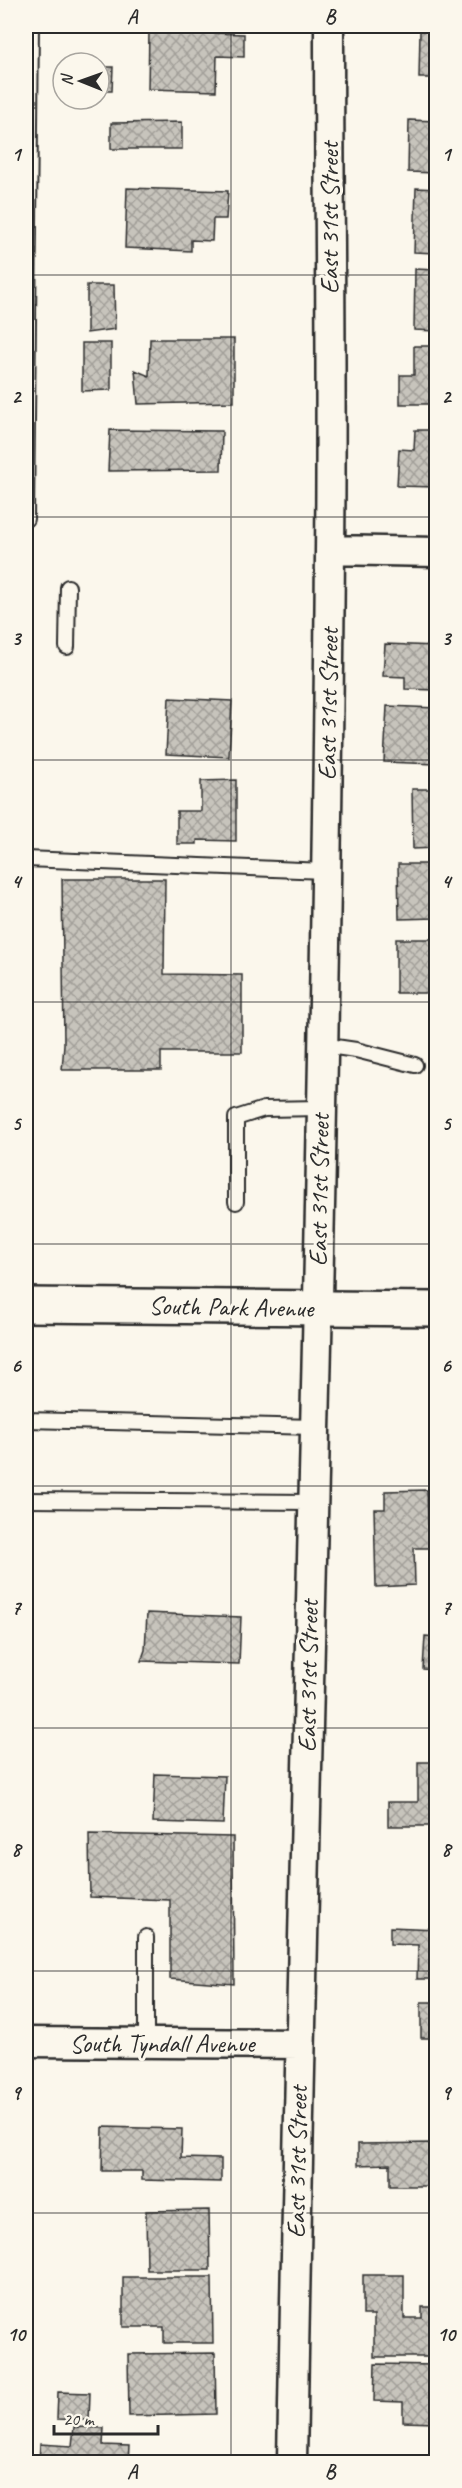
<svg xmlns="http://www.w3.org/2000/svg" width="462" height="2488" font-family="Caveat,sans-serif">
<style>
.building{fill:url(#building-cross-hatch);stroke:#2b2b2b;stroke-width:1.5}
.lines{fill:none;stroke-linecap:round;stroke-linejoin:round}
.service-casing{stroke:#2b2b2b;stroke-width:18}
.minor-casing{stroke:#2b2b2b;stroke-width:33}
.secondary-casing{stroke:#2b2b2b;stroke-width:38}
.service{stroke:#fbf7ec;stroke-width:14}
.minor{stroke:#fbf7ec;stroke-width:28}
.secondary{stroke:#fbf7ec;stroke-width:33}
.grid{fill:none;stroke:#2b2b2b;stroke-width:1.5;stroke-opacity:0.55}
.labels{text-anchor:middle;dominant-baseline:central;stroke-width:6;stroke-linejoin:round;paint-order:stroke}
.street-label{font-size:26px;fill:#2b2b2b;stroke:#fbf7ec}
.neatline{fill:none;stroke:#2b2b2b;stroke-width:2}
.grid-label{font-size:20px;text-anchor:middle;font-weight:bold;fill:#2b2b2b}
</style>
<defs>
<pattern id="building-cross-hatch" width="8" height="8" patternUnits="userSpaceOnUse" patternTransform="scale(1.5)"><rect width="8" height="8" fill="#c7c4bc"/><path d="M0 0l8 8M0 8l8-8" fill="none" stroke="#a29f99"/></pattern>
</defs>
<rect width="100%" height="100%" fill="#fbf7ec"/>
<filter id="ink" filterUnits="userSpaceOnUse"><feTurbulence type="fractalNoise" baseFrequency=".0167" numOctaves="2"/><feDisplacementMap in="SourceGraphic" scale="12" xChannelSelector="R" yChannelSelector="G"/><feConvolveMatrix kernelMatrix="1 2 1 2 8 2 1 2 1" color-interpolation-filters="sRGB"/></filter>
<g filter="url(#ink)">
<path class="building" d="M149,31L244,34V57L217,56L216,91L148,89Z
M420,31H436V78H419Z
M99,67H113L112,91H99Z
M409,120L436,121V173L408,172Z
M182,122V149H111V123Z
M127,188L228,191L226,219H213L212,241L191,240V251L125,248Z
M416,188L436,189V253L414,252Z
M415,269L436,270V331L414,330Z
M87,285H114L115,329L87,333Z
M150,339H234V402L138,404L135,370L149,376Z
M82,343H111V390L82,391Z
M414,346H436V404H400V375H414Z
M110,430L222,431L221,470L108,471Z
M415,430H436V487L397,486L399,449L414,450Z
M385,644L436,646V690L405,689V677L383,676Z
M169,698L232,701L229,757L166,754Z
M387,706L436,708V764L384,762Z
M236,780V841L197,840V844H177V811H201V781Z
M412,789H436V848L413,849Z
M398,864H436V918L399,919Z
M62,879H165L164,974L242,975V1052H161V1070H62L64,1044Z
M396,939H436V993H396Z
M427,1490L429,1548H414L415,1585L376,1587L374,1509H385V1491Z
M147,1613L241,1617L239,1664L141,1661L145,1650Z
M425,1636L436,1637V1670L423,1669Z
M418,1762H436V1826H388V1802H418Z
M155,1774L225,1776L223,1824L153,1822Z
M89,1834L233,1837L234,1984L170,1979V1900L90,1897Z
M390,1927L436,1929V1979H417L418,1945L390,1944Z
M421,2002H436V2038H421Z
M103,2127L182,2129L181,2158L221,2159V2182L142,2180V2171H102Z
M436,2143V2186H390V2164L358,2165V2144Z
M209,2210L210,2270H147L146,2211Z
M363,2275H404V2318H422V2307H436V2357H374V2315H363Z
M123,2277H212L213,2343H164V2327H123Z
M215,2353L216,2414L129,2416L128,2354Z
M375,2364L436,2365V2423L403,2422V2402L374,2401Z
M58,2392L90,2393L89,2420L57,2419Z
M74,2427L104,2428L103,2445L129,2446L128,2462H39L40,2444L72,2446Z"/>
<g class="lines">
<defs>
<path id="service" d="M26,519L31,26
M67,647L68,587
M26,859L325,871
M322,1045L356,1050L415,1065
M236,1202V1118L264,1109L321,1108
M26,1420L314,1427
M26,1500L313,1502
M146,1937V2042"/>
<path id="minor" d="M330,550L436,552
M26,2042L299,2044
M292,2462C303,1826 325,1189 330,552C332,377 329,201 329,26"/>
<path id="secondary" d="M26,1305L436,1309"/>
</defs>
<use href="#service" class="service-casing"/>
<use href="#minor" class="minor-casing"/>
<use href="#secondary" class="secondary-casing"/>
<use href="#service" class="service"/>
<use href="#minor" class="minor"/>
<use href="#secondary" class="secondary"/>
</g>
</g>
<path class="grid" d="M231,26V2462M26,275H436M26,517H436M26,760H436M26,1002H436M26,1244H436M26,1486H436M26,1728H436M26,1971H436M26,2213H436"/>
<g class="labels">
<g class="street-label">
<text transform="translate(329 218) rotate(-90)">East 31st Street</text>
<text transform="translate(328 704) rotate(-89)">East 31st Street</text>
<text transform="translate(319 1190) rotate(-89)">East 31st Street</text>
<text transform="translate(231 1307) rotate(1)">South Park Avenue</text>
<text transform="translate(308 1676) rotate(-89)">East 31st Street</text>
<text x="162" y="2043">South Tyndall Avenue</text>
<text transform="translate(297 2162) rotate(-89)">East 31st Street</text>
</g>
</g>
<rect width="462" height="2488" fill="none" stroke="#fbf7ec" stroke-width="66"/>
<g transform="translate(81 81) rotate(271)"><circle r="28" fill="#fbf7ec" stroke="#a8a59f" stroke-width="1.5"/>
<path d="M0-4.5L10 22L0 15L-10 22Z" fill="#2b2b2b"/>
<text y="-9" font-size="16" font-weight="bold" text-anchor="middle" fill="#2b2b2b">N</text>
</g>
<path d="M54 2425v9h104v-9" fill="none" stroke="#2b2b2b" stroke-width="3"/>
<text x="63" y="2425" font-size="18" fill="#2b2b2b" stroke="#fbf7ec" stroke-width="4.5" paint-order="stroke">20 m</text>
<rect x="33" y="33" width="396" height="2422" class="neatline"/>
<g class="grid-label">
<text x="132" y="23">A</text>
<text x="330" y="23">B</text>
<text x="16" y="161">1</text>
<text x="446" y="161">1</text>
<text x="16" y="403">2</text>
<text x="446" y="403">2</text>
<text x="16" y="645">3</text>
<text x="446" y="645">3</text>
<text x="16" y="888">4</text>
<text x="446" y="888">4</text>
<text x="16" y="1130">5</text>
<text x="446" y="1130">5</text>
<text x="16" y="1372">6</text>
<text x="446" y="1372">6</text>
<text x="16" y="1614">7</text>
<text x="446" y="1614">7</text>
<text x="16" y="1856">8</text>
<text x="446" y="1856">8</text>
<text x="16" y="2099">9</text>
<text x="446" y="2099">9</text>
<text x="16" y="2341">10</text>
<text x="446" y="2341">10</text>
<text x="132" y="2478">A</text>
<text x="330" y="2478">B</text>
</g>
</svg>
